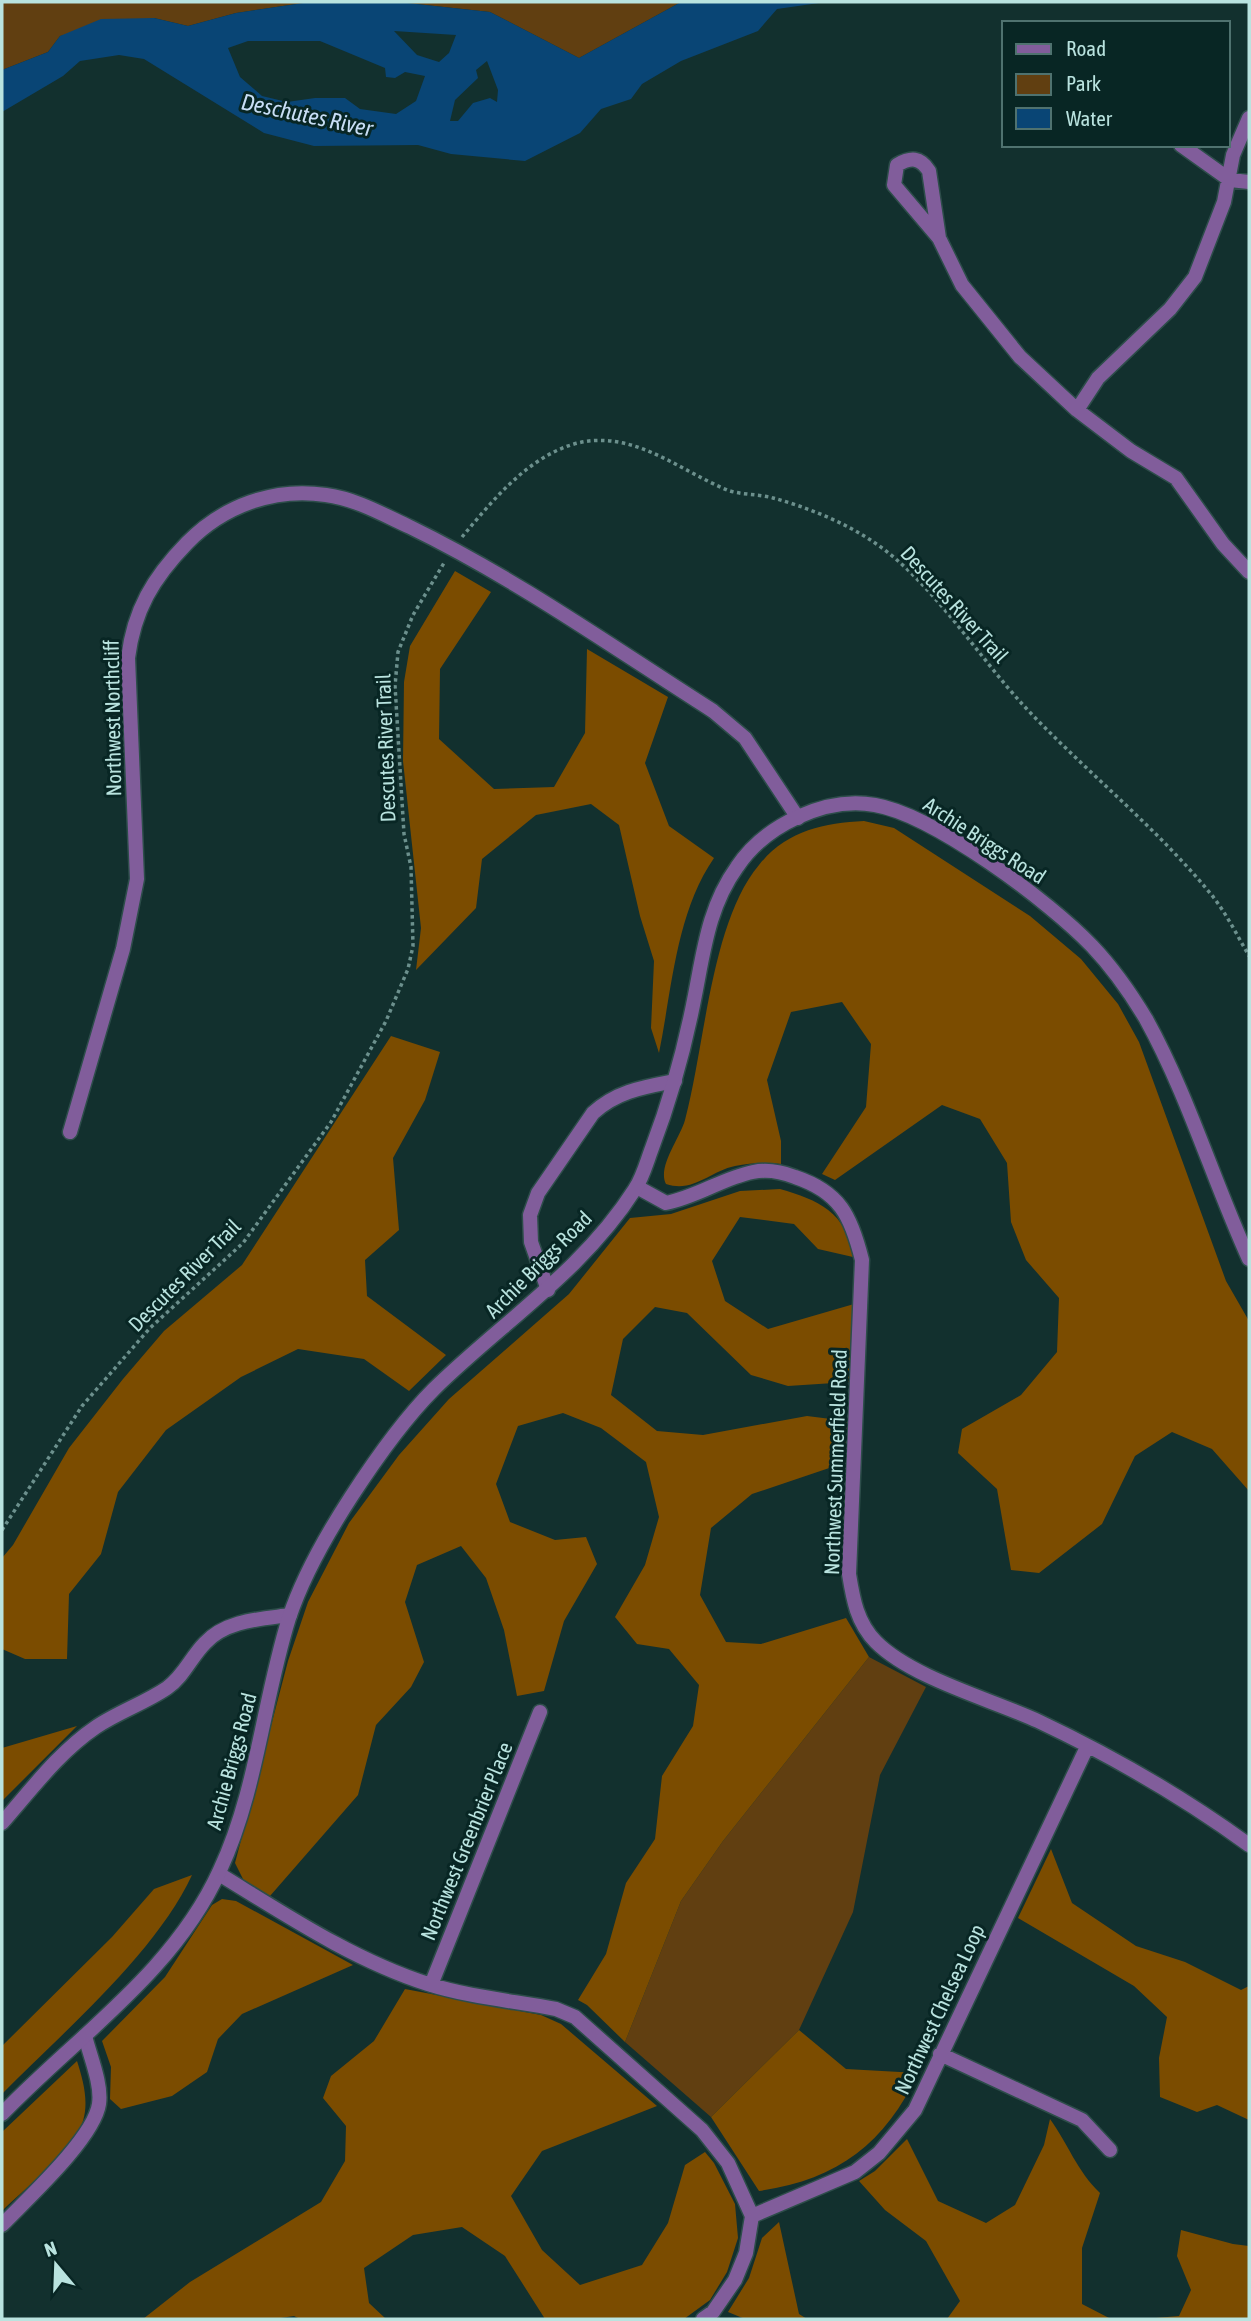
<svg xmlns="http://www.w3.org/2000/svg" width="1251" height="2321" font-family="'Asap Condensed',sans-serif">
<style>
.green{fill:#613f11}
.forest{fill:#7b4c00}
.water{fill:#094575;fill-rule:evenodd}
.lines{fill:none;stroke-linecap:round;stroke-linejoin:round}
.minor-casing{stroke:#2d4d4a;stroke-width:17}
.tertiary-casing{stroke:#2d4d4a;stroke-width:17}
.path{stroke:#6c908d;stroke-width:3.5;stroke-dasharray:3.5 3.5;stroke-linecap:butt}
.minor{stroke:#815d9b;stroke-width:14}
.tertiary{stroke:#815d9b;stroke-width:14}
.labels{text-anchor:middle;dominant-baseline:central;stroke-width:6;stroke-linejoin:round;paint-order:stroke}
.street-label{font-size:21px;fill:#b9e3df;stroke:#082624}
.water-label{font-size:23px;font-style:italic;fill:#c8def5;stroke:#082624}
</style>
<rect width="100%" height="100%" fill="#12302e"/>
<path class="green" d="M2,2H310L236,13L188,26L154,18L60,36L48,52L2,70Z
M398,2H681L579,58L490,12Z
M869,1657L926,1687L880,1775L853,1912L799,2030L711,2117L625,2042L681,1901L723,1841Z"/>
<path class="forest" d="M455,571L491,592L440,669L439,739L494,789L554,787L585,733L587,649L668,697L645,763L669,826L714,858C676,913 672,989 659,1053L651,1028L654,961L640,916L619,825L591,804L536,815L482,859L476,908L416,970L421,928L403,761L404,682L410,646Z
M864,821L894,828L1030,916L1081,959L1118,1004L1139,1042L1226,1281L1249,1321V1491L1212,1449L1172,1432L1135,1456L1102,1524L1039,1573L1011,1570L997,1489L958,1453L962,1429L1021,1395L1057,1352L1059,1298L1026,1260L1011,1222L1007,1163L980,1119L942,1105L835,1180L822,1174L866,1107L871,1044L842,1002L791,1012L767,1080L781,1141V1164C766,1162 750,1163 735,1166C710,1171 694,1193 666,1184C657,1167 680,1138 685,1120C705,1045 711,922 759,865C786,831 823,823 864,821Z
M391,1036L440,1052L425,1100L393,1158L399,1230L365,1260L367,1296L446,1355L409,1391L364,1359L298,1349L241,1377L166,1430L118,1492L101,1554L69,1594L67,1659H25L2,1649V1558L13,1545L69,1448L123,1379L164,1331L242,1265Z
M780,1189C818,1200 847,1212 853,1257L818,1249L794,1224L740,1217L712,1261L725,1301L768,1329L854,1304L849,1382L788,1386L751,1375L687,1313L655,1307L623,1339L611,1395L657,1431L703,1435L807,1416L847,1421L844,1463L752,1494L711,1528L700,1595L726,1642L761,1644L846,1618L869,1657L723,1841L681,1901L625,2042L587,2005L578,2000L606,1954L626,1883L655,1839L662,1776L693,1726L699,1685L669,1649L637,1644L615,1617L645,1565L659,1517L646,1462L601,1428L563,1413L518,1426L496,1484L510,1522L555,1540L586,1537L597,1564L564,1621L544,1691L517,1696L504,1630L486,1578L461,1546L417,1565L405,1602L424,1662L411,1687L376,1725L358,1795L270,1896L245,1883L235,1863L288,1661L308,1602L349,1523L399,1455L449,1399L569,1294L630,1218L671,1214L740,1191Z
M77,1726L2,1801V1748Z
M1051,1849L1072,1903L1136,1946L1185,1962L1241,1990L1249,1986V2120L1217,2105L1197,2112L1160,2097L1159,2058L1167,2017L1134,1986L1018,1918Z
M192,1875C156,1953 63,2032 2,2094V2046L112,1937L154,1889Z
M222,1899L236,1901L353,1965L242,2014L218,2039L207,2072L172,2096L121,2109L110,2099L111,2067L102,2041L165,1977L212,1905Z
M405,1989L541,2015L561,2024L657,2106L542,2151L511,2196L542,2250L580,2285L642,2265L668,2223L685,2165L705,2152L714,2163L735,2204L738,2238L727,2272L710,2300L684,2319H545L505,2256L462,2227L413,2235L364,2268L369,2303L386,2319H300L294,2316L274,2319H143L190,2282L321,2202L345,2161L346,2126L323,2098L331,2076L374,2041Z
M799,2030L846,2069L918,2073C885,2144 837,2180 759,2191L711,2117Z
M77,2061C83,2080 89,2101 83,2121C73,2151 25,2188 2,2211V2132Z
M1050,2119C1068,2144 1077,2171 1100,2193L1082,2248V2304L1111,2319H947L960,2301L926,2241L885,2210L859,2181L875,2171L907,2139L938,2201L986,2223L1015,2205L1044,2145Z
M779,2222L799,2314L807,2319H745L728,2312L749,2278L762,2238Z
M1181,2230L1233,2244L1249,2246V2319H1144L1179,2316L1191,2290L1177,2256Z"/>
<path class="water" d="M310,2H398L490,12L579,58L681,2H826L777,9L758,31L681,61L642,84L631,99L601,109L580,133L525,161L451,154L418,145L314,146L264,133L144,59L119,55L80,61L63,76L2,112V70L48,52L60,36L101,19L154,18L188,26L236,13ZM394,31L456,35L449,53L439,62L417,55ZM248,41H320L385,68L386,77L395,78L405,72L425,76L416,101L396,114L360,109L345,98H315L287,102L262,96L240,77L228,48ZM487,61L498,90L497,102L490,98L473,103L458,121H450L455,100L478,78L476,70Z"/>
<g class="lines">
<defs>
<path id="minor" d="M1181,145L1230,180L1249,182
M939,238L894,185L897,165C911,157 920,157 929,171L939,238L962,285L1020,357L1077,410L1131,451L1176,478L1223,544L1249,572
M1077,410L1098,378L1170,309L1195,277L1224,202L1233,155L1249,118
M70,1132L123,949L137,879L128,658C134,610 153,578 187,543C223,506 274,487 326,495C356,499 382,514 410,527C515,578 614,648 713,711L745,738L798,818
M637,1187L666,1203C697,1197 723,1178 753,1172C768,1169 782,1172 795,1177C840,1192 851,1216 862,1260L849,1574C853,1599 857,1623 876,1642C912,1678 990,1699 1038,1721C1112,1756 1183,1797 1249,1845
M548,1290L531,1242L530,1215L538,1193L593,1113C617,1091 644,1087 675,1081
M2,1823C31,1790 59,1752 96,1727C118,1712 145,1703 167,1688C184,1676 191,1657 205,1643C226,1620 262,1619 290,1615
M219,1874C286,1915 353,1960 428,1984C469,1997 514,2001 556,2009L575,2017L702,2130L728,2163L752,2216L746,2253L735,2280L713,2312L703,2319
M431,1985L540,1712
M940,2054L1082,2120L1110,2150
M752,2216L855,2172L879,2153L915,2110L1087,1747
M2,2225C27,2199 94,2138 99,2104C102,2084 90,2056 85,2036"/>
<path id="tertiary" d="M2,2114C77,2036 174,1972 220,1870C257,1791 263,1701 289,1618C303,1576 327,1534 351,1497C375,1460 402,1421 434,1389C501,1323 583,1271 635,1189C643,1177 647,1161 652,1148C671,1098 685,1047 695,995C704,949 709,906 737,867C765,825 826,796 875,805C934,815 1050,902 1092,946C1113,968 1131,994 1146,1019C1188,1095 1213,1180 1249,1259"/>
</defs>
<use href="#minor" class="minor-casing"/>
<use href="#tertiary" class="tertiary-casing"/>
<path class="path" d="M462,537C493,500 527,458 574,444C631,428 677,469 727,490C741,495 759,494 773,498C807,507 846,523 875,543C930,580 978,656 1024,706C1084,770 1154,825 1210,893C1225,911 1237,935 1249,956
M2,1530L82,1406L150,1328L243,1243L331,1122L386,1021L408,969L413,946L411,867L404,834L395,686L398,652L413,615L444,563"/>
<use href="#minor" class="minor"/>
<use href="#tertiary" class="tertiary"/>
</g>
<g class="labels">
<g class="street-label">
<text transform="translate(955 604) rotate(48)">Descutes River Trail</text>
<text transform="translate(112 718) rotate(-91)">Northwest Northcliff</text>
<text transform="translate(385 748) rotate(-92)">Descutes River Trail</text>
<text transform="translate(985 840) rotate(33)">Archie Briggs Road</text>
<text transform="translate(538 1264) rotate(-45)">Archie Briggs Road</text>
<text transform="translate(184 1275) rotate(-45)">Descutes River Trail</text>
<text transform="translate(835 1462) rotate(-88)">Northwest Summerfield Road</text>
<text transform="translate(231 1761) rotate(-75)">Archie Briggs Road</text>
<text transform="translate(466 1841) rotate(-68)">Northwest Greenbrier Place</text>
<text transform="translate(939 2009) rotate(-65)">Northwest Chelsea Loop</text>
</g>
<g class="water-label">
<text transform="translate(307 115) rotate(12)">Deschutes River</text>
</g>
</g>
<rect width="1251" height="2321" fill="none" stroke="#b9e3df" stroke-width="7"/>
<rect x="1002" y="21" width="228" height="126" fill="#082624" stroke="#4f726f" stroke-width="2"/>
<rect x="1016" y="44" width="35" height="10" fill="#815d9b" stroke="#4f726f" stroke-width="2"/>
<text x="1066" y="56" font-size="21" fill="#b9e3df">Road</text>
<rect x="1016" y="74" width="35" height="21" fill="#613f11" stroke="#4f726f" stroke-width="2"/>
<text x="1066" y="91" font-size="21" fill="#b9e3df">Park</text>
<rect x="1016" y="108" width="35" height="21" fill="#094575" stroke="#4f726f" stroke-width="2"/>
<text x="1066" y="126" font-size="21" fill="#b9e3df">Water</text>
<g transform="translate(56 2265) rotate(341)" stroke="#082624" stroke-width="5" paint-order="stroke">
<path d="M0-5L12 26L0 18L-12 26Z" fill="#b9e3df"/>
<text y="-10" font-size="19" font-weight="bold" text-anchor="middle" fill="#b9e3df">N</text>
</g>
</svg>
